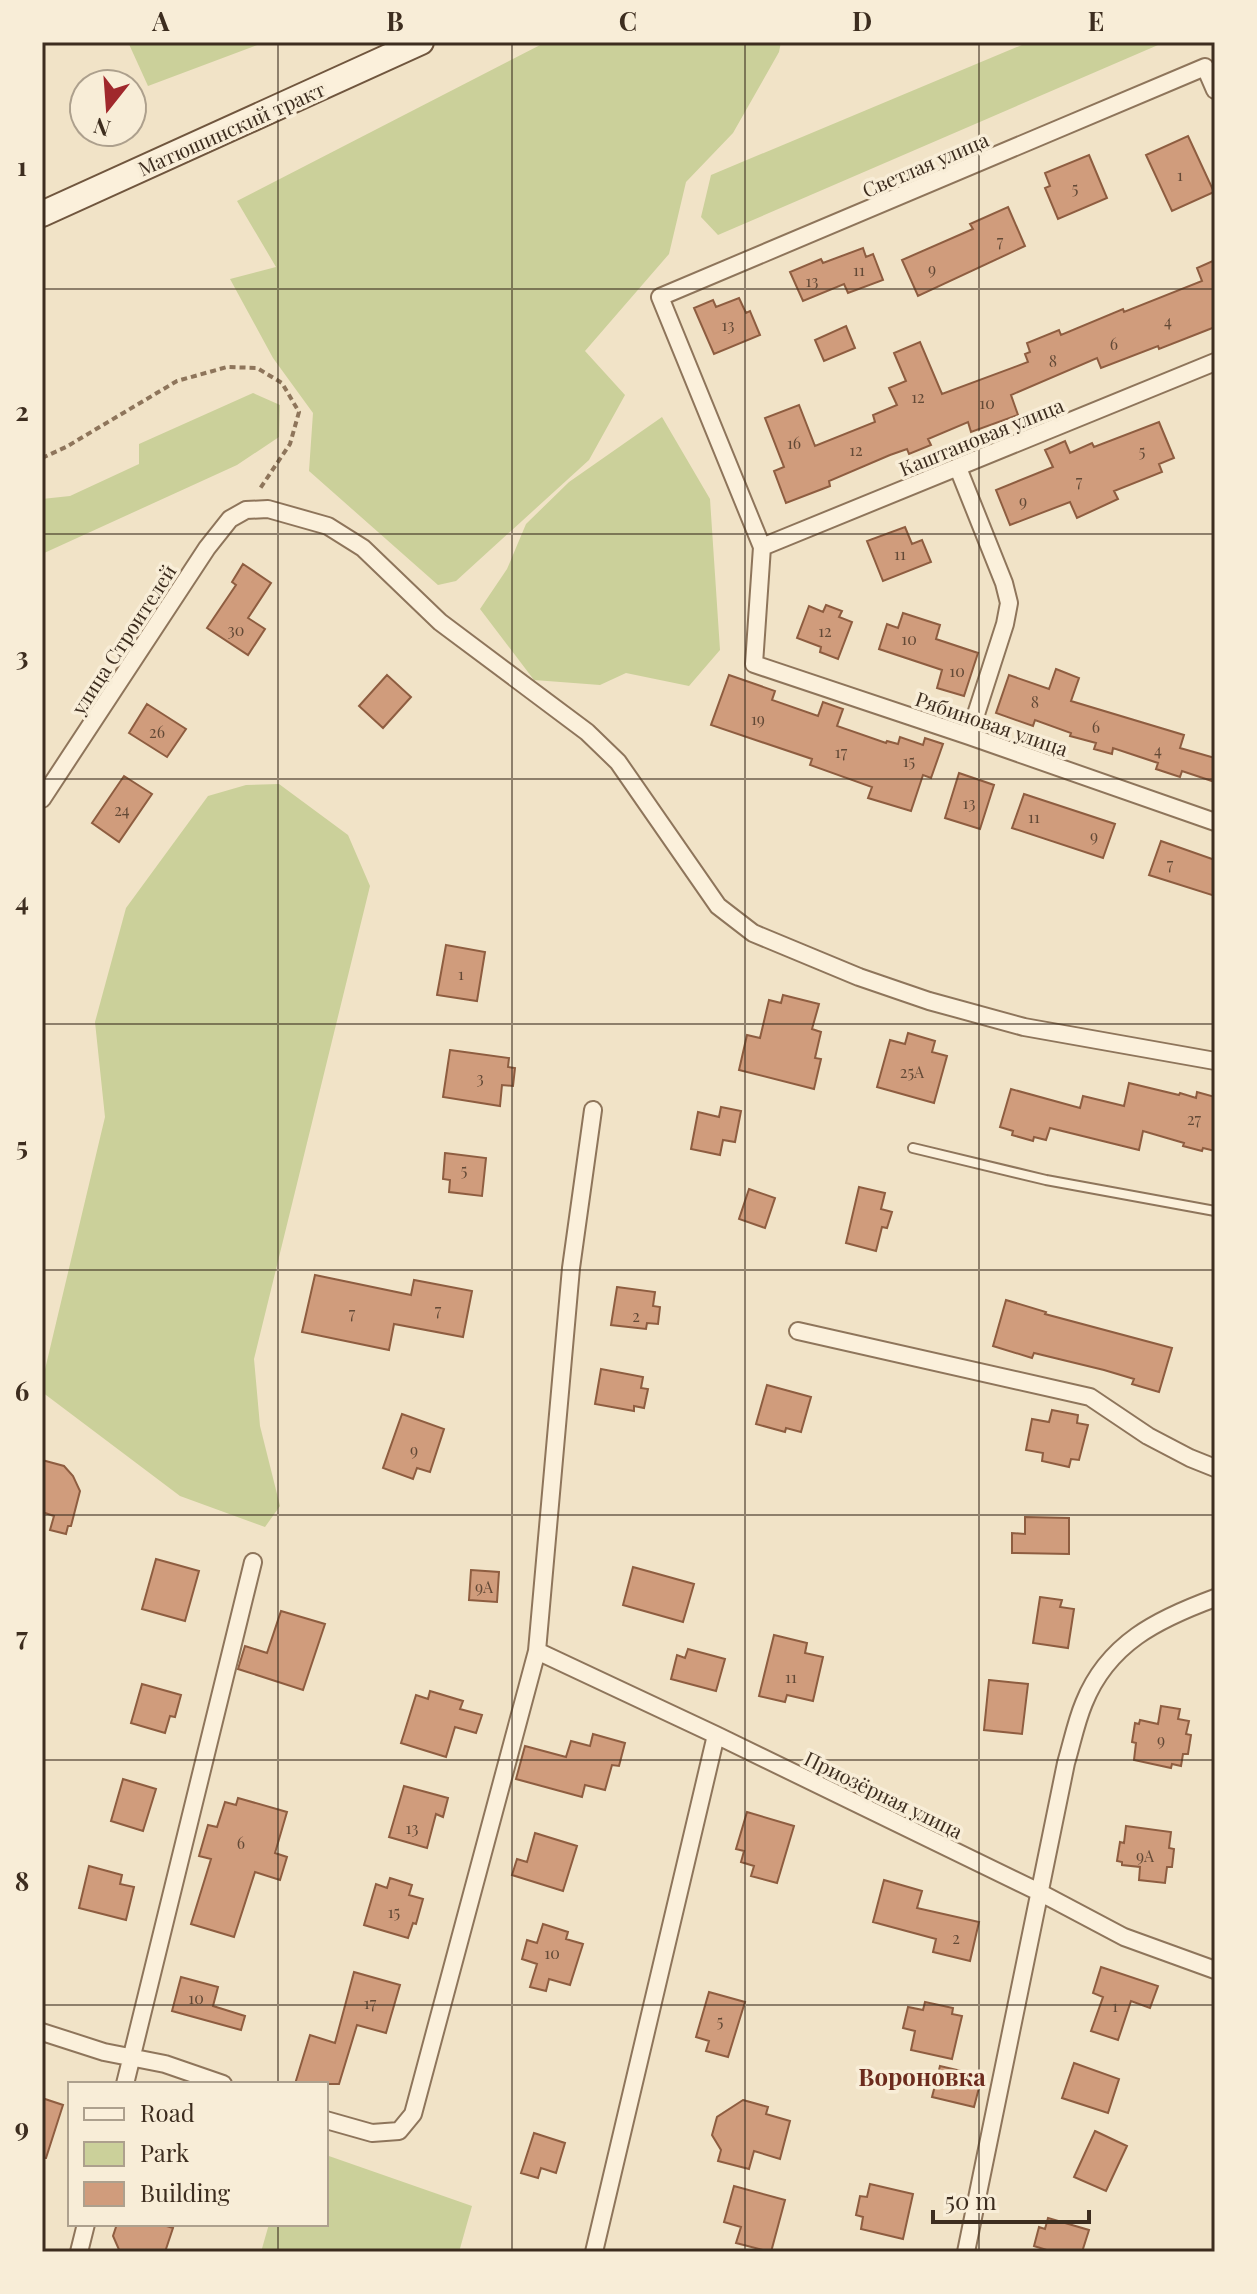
<svg xmlns="http://www.w3.org/2000/svg" width="1257" height="2294" font-family="'Playfair Display',serif">
<style>
.green{fill:#cbd09a}
.building{fill:#d09c7c;stroke:#8e5d40;stroke-width:2}
.lines{fill:none;stroke-linecap:round;stroke-linejoin:round}
.service-casing{stroke:#8e755b;stroke-width:12}
.minor-casing{stroke:#8e755b;stroke-width:20}
.secondary-casing{stroke:#70563e;stroke-width:28}
.path{stroke:#8e755b;stroke-width:4;stroke-dasharray:6 4;stroke-linecap:butt}
.service{stroke:#fbf0db;stroke-width:8}
.minor{stroke:#fbf0db;stroke-width:16}
.secondary{stroke:#fbf0db;stroke-width:24}
.grid{fill:none;stroke:#3d2d1f;stroke-width:2;stroke-opacity:0.55}
.labels{text-anchor:middle;dominant-baseline:central;stroke-width:7;stroke-linejoin:round;paint-order:stroke}
.number-label{font-size:16px;fill:#624936}
.street-label{font-size:20px;fill:#3d2d1f;stroke:#f8edd7}
.quarter-label{font-size:24px;font-weight:bold;fill:#6c2b1d;stroke:#f8edd7}
.neatline{fill:none;stroke:#3d2d1f;stroke-width:3}
.grid-label{font-size:26px;text-anchor:middle;font-weight:bold;fill:#3d2d1f}
</style>
<rect width="100%" height="100%" fill="#f1e3c7"/>
<path class="green" d="M128,42H265L148,86Z
M546,42H781L779,52L733,133L686,182L669,254L585,351L625,395L589,460L456,581L438,585L309,471L313,413L273,358L230,279L276,267L237,201Z
M1029,42H1165L718,235L701,217L711,175Z
M253,393L280,405L279,437L237,465L42,554V499L70,496L139,464V444Z
M662,417L710,499L720,650L689,686L626,673L600,685L534,680L480,609L507,569L526,524L569,482Z
M279,784L348,835L370,886L254,1359L260,1426L280,1506L265,1527L180,1496L42,1392V1382L105,1117L95,1022L126,908L208,796L246,785Z
M326,2155L472,2206L459,2252H261L269,2224H326Z"/>
<path class="building" d="M1188,136L1214,192L1172,211L1146,155Z
M1089,155L1107,198L1058,219L1045,188L1050,186L1045,173Z
M1008,207L1025,246L918,296L902,260L973,229L970,224Z
M863,248L866,257L873,254L883,280L848,293L844,284L803,301L790,272L821,259L823,263Z
M1215,260V327L1159,349L1158,346L1101,368L1097,358L1011,395L1018,415L971,432L968,422L928,439L931,445L909,454L907,449L890,455L829,481L830,486L786,503L774,471L784,467L765,418L799,405L815,446L875,422L873,415L897,405L889,388L906,381L894,353L920,342L942,394L1028,362L1025,354L1030,352L1027,343L1059,330L1061,335L1123,309L1124,312L1202,281L1197,268Z
M739,298L746,313L750,311L760,335L714,354L694,308L713,300L716,307Z
M846,326L855,348L824,361L815,340Z
M1159,422L1174,458L1159,464L1162,472L1114,491L1118,499L1077,518L1070,502L1010,525L996,490L1053,467L1045,450L1065,441L1070,453L1092,443L1094,447Z
M905,527L912,544L922,540L931,562L883,581L867,541Z
M243,564L271,583L248,618L265,629L248,655L207,628L236,585L232,582Z
M826,605L842,611L839,617L852,622L838,659L820,652L821,647L797,638L809,606L823,612Z
M903,613L940,625L936,639L978,653L964,696L937,688L942,670L879,649L887,624L898,628Z
M1056,669L1079,678L1071,701L1184,735L1180,748L1215,758V782L1182,771L1180,777L1156,769L1158,763L1113,748L1112,754L1094,749L1096,743L1070,736L1071,733L1035,720L1033,726L996,713L1009,675L1049,689Z
M387,675L411,697L383,728L359,706Z
M729,675L775,691L772,700L818,716L823,702L843,709L837,726L886,743L887,741L898,744L900,737L923,745L925,738L943,744L931,778L923,775L911,811L868,798L872,787L810,765L812,759L711,725Z
M147,704L186,729L167,757L129,733Z
M959,773L994,785L980,829L945,818Z
M124,776L152,794L119,842L92,823Z
M1024,794L1115,824L1103,858L1012,828Z
M1161,841L1215,860V896L1149,875Z
M446,945L485,952L477,1001L437,995Z
M783,995L819,1004L812,1029L821,1032L815,1058L821,1059L814,1089L739,1070L747,1035L760,1038L769,1000L781,1003Z
M908,1033L935,1041L932,1052L947,1056L934,1103L877,1087L890,1040L905,1044Z
M450,1050L509,1058L508,1067L515,1068L513,1086L502,1085L500,1106L443,1097Z
M1129,1083L1179,1095L1180,1093L1196,1098L1197,1092L1215,1097V1151L1203,1148L1202,1151L1183,1146L1184,1143L1143,1131L1139,1150L1050,1128L1046,1140L1034,1137L1033,1141L1012,1135L1013,1131L1000,1127L1011,1089L1080,1108L1083,1096L1124,1106Z
M721,1107L741,1111L735,1142L723,1140L720,1155L691,1149L698,1112L719,1117Z
M445,1153L486,1158L482,1196L449,1192L450,1180L443,1179Z
M859,1187L885,1193L881,1209L892,1212L887,1228L882,1227L876,1251L846,1243Z
M749,1189L775,1198L765,1228L739,1219Z
M315,1275L411,1295L414,1280L472,1291L463,1337L394,1324L389,1350L302,1332Z
M617,1287L655,1292L653,1306L660,1307L658,1324L647,1323L646,1329L611,1325Z
M1006,1300L1046,1312L1045,1314L1172,1348L1159,1392L1132,1384L1134,1379L1104,1370L1034,1353L1032,1358L993,1346Z
M601,1369L643,1377L641,1388L648,1389L644,1408L634,1406V1411L595,1404Z
M767,1385L811,1397L801,1432L786,1428L785,1432L756,1424Z
M1052,1410L1078,1415L1077,1423L1088,1425L1079,1460L1071,1459L1069,1467L1042,1461L1043,1453L1026,1450L1032,1419L1049,1422Z
M402,1414L444,1429L430,1472L417,1468L413,1479L383,1468Z
M42,1460L64,1466L73,1476L80,1491L71,1526H68L66,1534L50,1530L54,1516L42,1512Z
M1025,1517L1069,1518V1554L1012,1553V1533L1025,1534Z
M156,1559L199,1571L185,1621L142,1609Z
M633,1567L694,1584L683,1622L623,1605Z
M471,1570L499,1572L497,1602L469,1600Z
M1040,1597L1062,1600L1060,1607L1074,1609L1068,1648L1033,1643Z
M281,1611L325,1624L303,1690L238,1669L245,1646L267,1653Z
M774,1635L807,1643L805,1653L823,1657L813,1701L787,1695L785,1702L759,1696Z
M688,1649L725,1659L716,1691L671,1679L677,1655L685,1658Z
M989,1680L1028,1684L1022,1734L984,1730Z
M142,1684L181,1695L175,1717L170,1716L165,1733L131,1723Z
M430,1691L463,1701L460,1709L482,1715L476,1733L455,1727L446,1757L401,1743L416,1695L428,1699Z
M1161,1706L1180,1709L1178,1719L1189,1721L1186,1734L1191,1735L1188,1754H1183L1181,1766L1172,1764L1171,1768L1134,1760L1136,1743L1132,1742L1135,1723L1139,1724L1140,1720L1158,1724Z
M593,1734L625,1743L619,1766L612,1765L605,1790L585,1785L582,1797L516,1779L525,1746L566,1757L571,1741L590,1746Z
M123,1779L156,1789L143,1831L111,1821Z
M404,1786L448,1798L443,1817L436,1814L427,1848L389,1837Z
M238,1798L287,1812L275,1853L287,1857L280,1880L255,1872L234,1937L191,1924L211,1859L199,1856L208,1825L217,1827L225,1802L236,1805Z
M747,1812L794,1826L777,1883L751,1876L754,1866L741,1862L744,1851L736,1849Z
M1126,1826L1171,1832L1169,1848L1174,1849L1172,1867H1167L1165,1883L1139,1880L1140,1867L1122,1865V1862L1117,1861L1120,1842L1124,1843Z
M535,1833L577,1846L563,1891L512,1875L517,1859L527,1862Z
M89,1866L122,1875L120,1884L134,1887L126,1920L79,1908Z
M390,1878L412,1885L409,1895L423,1899L416,1924L413,1923L408,1938L364,1925L376,1884L387,1888Z
M884,1880L922,1891L917,1908L979,1922L970,1961L933,1952L936,1939L873,1922Z
M543,1924L568,1932L566,1939L583,1944L570,1985L549,1979L546,1991L530,1987L537,1964L522,1959L527,1940L537,1943Z
M1101,1967L1158,1986L1150,2008L1131,2001L1118,2040L1091,2031L1103,1997L1093,1993Z
M354,1972L400,1985L386,2033L357,2025L339,2084H295L310,2035L335,2043Z
M181,1977L218,1987L213,2006L245,2016L241,2030L172,2011Z
M709,1992L745,2002L728,2057L706,2051L709,2041L696,2037Z
M925,2002L953,2008L952,2014L962,2016L952,2059L911,2050L915,2031L903,2028L908,2007L923,2010Z
M1074,2063L1119,2079L1108,2113L1062,2098Z
M940,2066L982,2076L974,2107L932,2097Z
M42,2098L63,2105L46,2158H42Z
M743,2100L768,2107L766,2114L790,2121L780,2159L754,2151L749,2169L718,2161L721,2150L712,2135L717,2117Z
M1095,2131L1127,2146L1106,2191L1074,2177Z
M534,2133L565,2143L556,2173L541,2168L538,2178L521,2173Z
M870,2184L913,2194L903,2239L861,2229L863,2217L856,2215L860,2196L867,2197Z
M734,2186L785,2200L771,2252L736,2243L741,2227L724,2222Z
M1048,2218L1089,2230L1082,2252H1053L1034,2246L1039,2227L1045,2229Z
M117,2224H160L173,2228L165,2252H120L113,2236Z"/>
<g class="lines">
<defs>
<path id="service" d="M913,1148L1046,1180L1215,1211"/>
<path id="minor" d="M1215,90L1205,67L660,297L762,547L754,664L969,736L1215,822
M958,468L1004,583L1009,603L1005,624L969,736
M762,547L1215,362
M42,799L207,548L230,519L246,510L268,509L328,526L363,548L440,622L587,732L618,762L718,906L753,933L859,977L929,1001L1024,1027L1215,1061
M798,1331L1090,1397L1148,1436L1190,1458L1215,1468
M537,1651L716,1735L1039,1892L1124,1937L1215,1970
M42,2032L104,2052L165,2064L223,2084
M125,2084L253,1562
M326,2120L372,2133L399,2131L413,2114L537,1651L571,1268L593,1110
M79,2252L86,2224
M594,2252L716,1735
M966,2252L1066,1763C1072,1743 1076,1722 1084,1703C1108,1643 1158,1619 1215,1598"/>
<path id="secondary" d="M42,214L421,42"/>
</defs>
<use href="#service" class="service-casing"/>
<use href="#minor" class="minor-casing"/>
<use href="#secondary" class="secondary-casing"/>
<path class="path" d="M42,458L66,447L177,381L227,367L257,368L282,383L299,412L290,444L259,490"/>
<use href="#service" class="service"/>
<use href="#minor" class="minor"/>
<use href="#secondary" class="secondary"/>
</g>
<path class="grid" d="M278,42V2084M512,42V2252M745,42V2252M979,42V2252M42,289H1215M42,534H1215M42,779H1215M42,1024H1215M42,1270H1215M42,1515H1215M42,1760H1215M42,2005H1215M278,2224V2252"/>
<g class="labels">
<g class="number-label">
<text x="1180" y="174">1</text>
<text x="1075" y="187">5</text>
<text x="1000" y="240">7</text>
<text x="932" y="268">9</text>
<text x="859" y="269">11</text>
<text x="812" y="280">13</text>
<text x="1168" y="320">4</text>
<text x="728" y="324">13</text>
<text x="1114" y="343">6</text>
<text x="1053" y="360">8</text>
<text x="918" y="396">12</text>
<text x="987" y="402">10</text>
<text x="794" y="442">16</text>
<text x="856" y="449">12</text>
<text x="1142" y="450">5</text>
<text x="1079" y="480">7</text>
<text x="1023" y="500">9</text>
<text x="900" y="553">11</text>
<text x="236" y="629">30</text>
<text x="825" y="630">12</text>
<text x="909" y="638">10</text>
<text x="957" y="670">10</text>
<text x="1035" y="701">8</text>
<text x="758" y="718">19</text>
<text x="1096" y="726">6</text>
<text x="157" y="731">26</text>
<text x="1158" y="749">4</text>
<text x="841" y="751">17</text>
<text x="909" y="760">15</text>
<text x="969" y="802">13</text>
<text x="122" y="809">24</text>
<text x="1034" y="816">11</text>
<text x="1094" y="835">9</text>
<text x="1170" y="863">7</text>
<text x="461" y="973">1</text>
<text x="912" y="1071">25А</text>
<text x="480" y="1077">3</text>
<text x="1194" y="1118">27</text>
<text x="464" y="1169">5</text>
<text x="438" y="1309">7</text>
<text x="352" y="1312">7</text>
<text x="636" y="1315">2</text>
<text x="414" y="1449">9</text>
<text x="484" y="1586">9А</text>
<text x="791" y="1676">11</text>
<text x="1161" y="1739">9</text>
<text x="412" y="1827">13</text>
<text x="241" y="1842">6</text>
<text x="1145" y="1855">9А</text>
<text x="394" y="1911">15</text>
<text x="956" y="1937">2</text>
<text x="552" y="1952">10</text>
<text x="196" y="1997">10</text>
<text x="370" y="2002">17</text>
<text x="1115" y="2005">1</text>
<text x="720" y="2020">5</text>
</g>
<g class="street-label">
<text transform="translate(231 128) rotate(-24)">Матюшинский тракт</text>
<text transform="translate(925 164) rotate(-23)">Светлая улица</text>
<text transform="translate(981 436) rotate(-22)">Каштановая улица</text>
<text transform="translate(123 639) rotate(-57)">улица Строителей</text>
<text transform="translate(992 723) rotate(19)">Рябиновая улица</text>
<text transform="translate(884 1794) rotate(26)">Приозёрная улица</text>
</g>
<g class="quarter-label">
<text x="922" y="2076">Вороновка</text>
</g>
</g>
<rect width="1257" height="2294" fill="none" stroke="#f8edd7" stroke-width="88"/>
<rect x="68" y="2082" width="260" height="144" fill="#f8edd7" stroke="#ada08d" stroke-width="2"/>
<rect x="84" y="2108" width="40" height="12" fill="#fbf0db" stroke="#ada08d" stroke-width="2"/>
<text x="140" y="2122" font-size="24" fill="#3d2d1f">Road</text>
<rect x="84" y="2142" width="40" height="24" fill="#cbd09a" stroke="#ada08d" stroke-width="2"/>
<text x="140" y="2162" font-size="24" fill="#3d2d1f">Park</text>
<rect x="84" y="2182" width="40" height="24" fill="#d09c7c" stroke="#ada08d" stroke-width="2"/>
<text x="140" y="2202" font-size="24" fill="#3d2d1f">Building</text>
<g transform="translate(108 108) rotate(197)"><circle r="38" fill="#f8edd7" stroke="#ada08d" stroke-width="2"/>
<path d="M0-6L14 30L0 20L-14 30Z" fill="#a0282c"/>
<text y="-12" font-size="22" font-weight="bold" text-anchor="middle" fill="#3d2d1f">N</text>
</g>
<path d="M933 2210v12h156v-12" fill="none" stroke="#3d2d1f" stroke-width="4"/>
<text x="945" y="2210" font-size="24" fill="#3d2d1f" stroke="#f8edd7" stroke-width="6" paint-order="stroke">50 m</text>
<rect x="44" y="44" width="1169" height="2206" class="neatline"/>
<g class="grid-label">
<text x="161" y="31">A</text>
<text x="395" y="31">B</text>
<text x="628" y="31">C</text>
<text x="862" y="31">D</text>
<text x="1096" y="31">E</text>
<text x="22" y="176">1</text>
<text x="22" y="421">2</text>
<text x="22" y="666">3</text>
<text x="22" y="911">4</text>
<text x="22" y="1156">5</text>
<text x="22" y="1401">6</text>
<text x="22" y="1646">7</text>
<text x="22" y="1891">8</text>
<text x="22" y="2137">9</text>
</g>
</svg>
